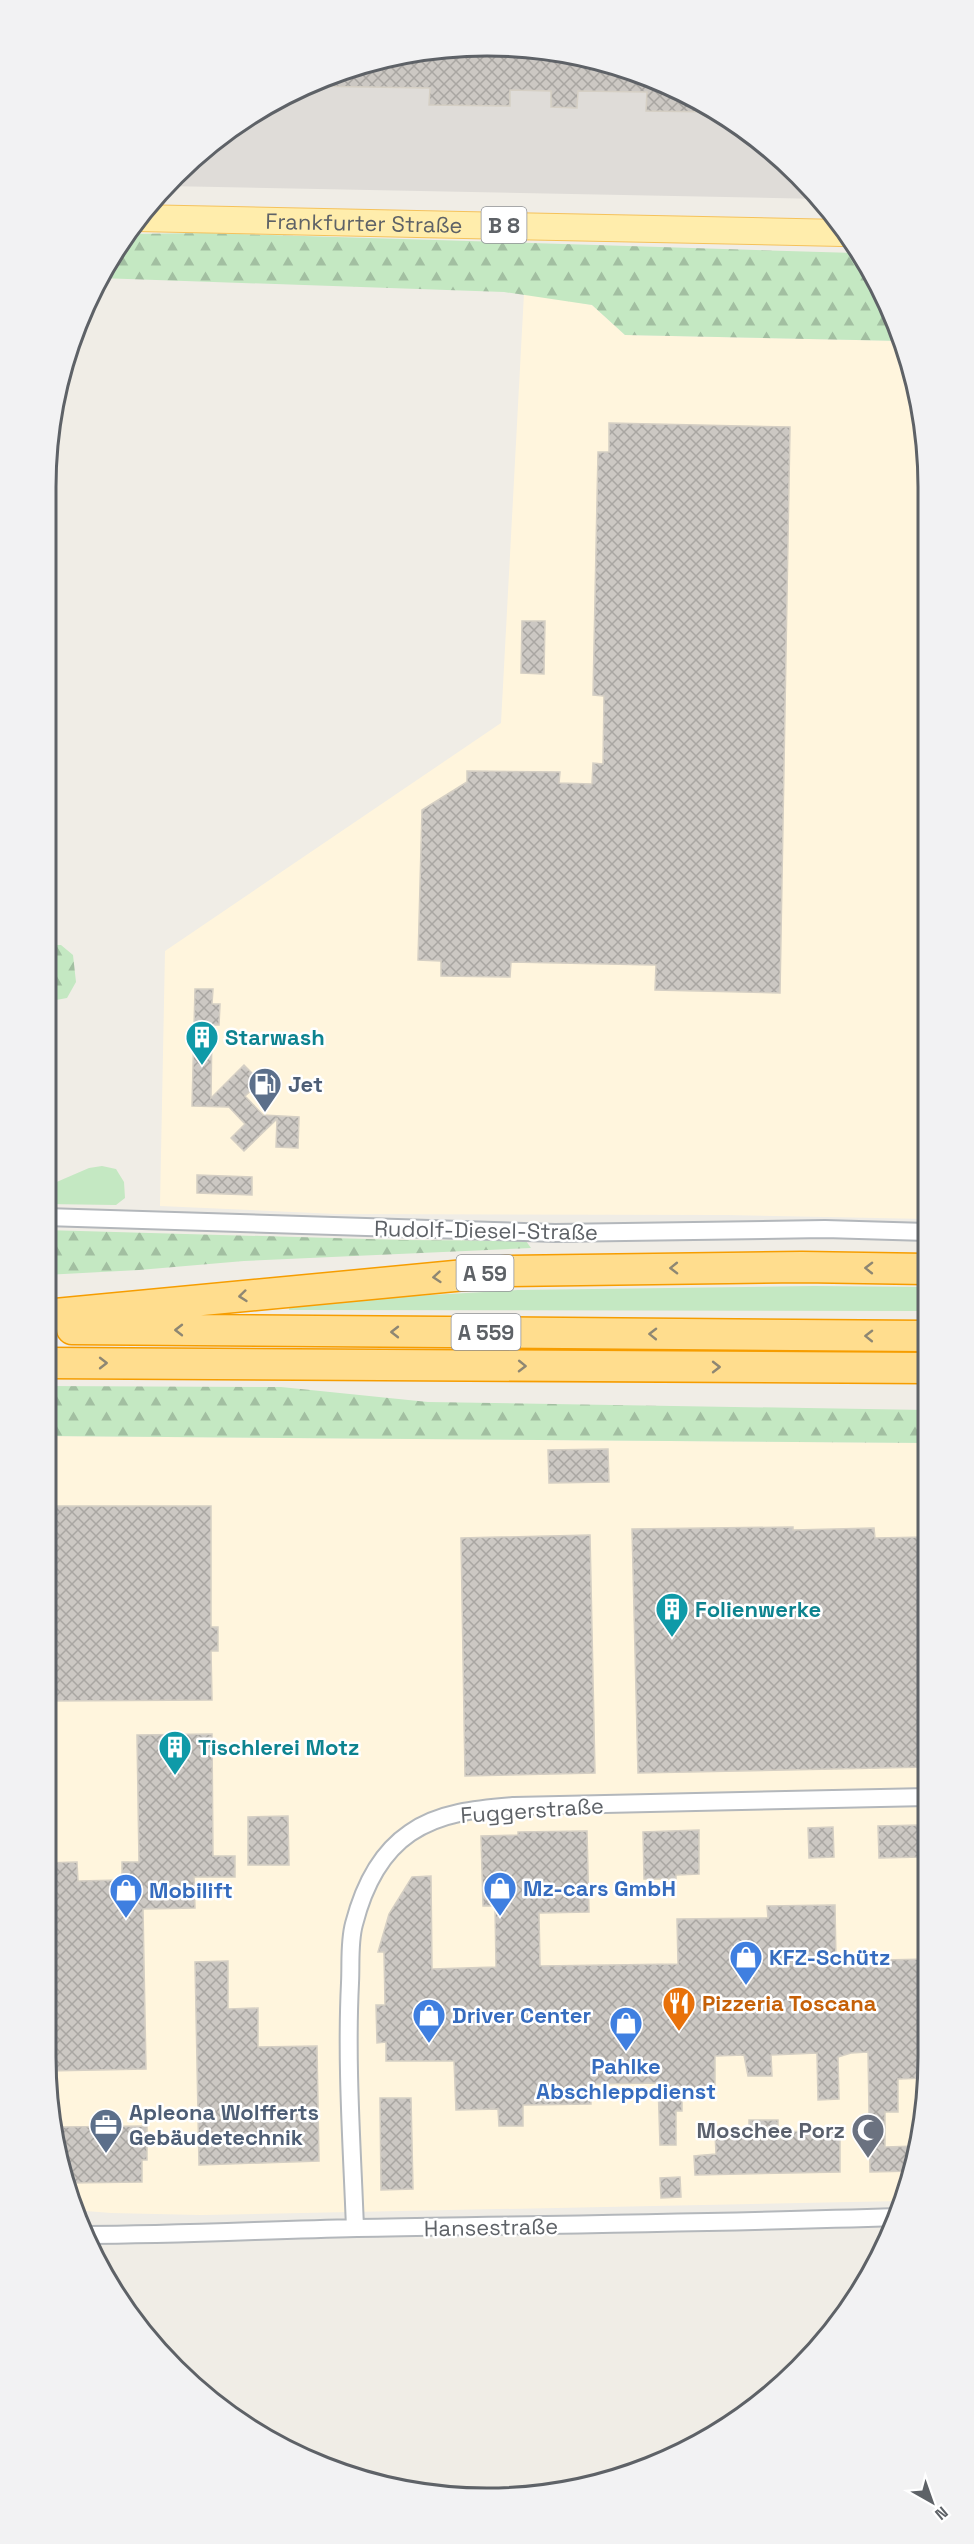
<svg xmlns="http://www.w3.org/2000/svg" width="974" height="2544" font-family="'Space Grotesk',sans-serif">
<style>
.commercial{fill:#fff5dd}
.industrial{fill:#dfdcd8}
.green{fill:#c4e8c2}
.forest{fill:url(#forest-firs)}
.building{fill:url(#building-cross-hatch);stroke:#d5cfc4;stroke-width:1.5}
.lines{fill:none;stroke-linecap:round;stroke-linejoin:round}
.minor-casing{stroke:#b3b7bb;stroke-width:20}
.primary-casing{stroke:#f5c25b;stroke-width:28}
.motorway-casing{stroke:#f69d00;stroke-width:33}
.minor{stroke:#fff;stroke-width:16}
.primary{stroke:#ffedac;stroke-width:26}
.motorway{stroke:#ffdd8e;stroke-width:30}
.oneway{stroke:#8e8773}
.labels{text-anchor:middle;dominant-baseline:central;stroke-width:5;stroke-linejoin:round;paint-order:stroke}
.shield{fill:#fff;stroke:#8e9195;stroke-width:1.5}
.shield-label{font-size:21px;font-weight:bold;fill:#5e6267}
.street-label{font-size:22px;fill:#5e6267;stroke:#fff}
.culture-label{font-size:22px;font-weight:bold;fill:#0d838f;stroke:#fff;text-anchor:start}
.service-label{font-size:22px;font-weight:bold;fill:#4e5e75;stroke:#fff;text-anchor:start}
.shop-label{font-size:22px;font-weight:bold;fill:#366cbe;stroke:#fff;text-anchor:start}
.food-label{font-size:22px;font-weight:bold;fill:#c56008;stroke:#fff;text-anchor:start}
.worship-label{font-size:22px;font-weight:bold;fill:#5b616d;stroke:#fff;text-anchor:end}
.rim{fill:none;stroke:#5e6267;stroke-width:3}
</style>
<defs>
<pattern id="forest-firs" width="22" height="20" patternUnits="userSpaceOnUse" patternTransform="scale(1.5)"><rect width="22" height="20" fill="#c4e8c2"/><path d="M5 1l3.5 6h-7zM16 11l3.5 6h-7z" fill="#a2bfa1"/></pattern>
<pattern id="building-cross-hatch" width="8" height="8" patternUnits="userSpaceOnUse" patternTransform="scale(1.5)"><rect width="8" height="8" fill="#ccc8c3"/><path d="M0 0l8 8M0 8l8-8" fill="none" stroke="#a9a6a2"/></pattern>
</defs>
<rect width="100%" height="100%" fill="#f0ede6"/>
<path class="commercial" d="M524,293L592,305L625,335L902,341L925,429L927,1219L727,1215L336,1214L160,1206L165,951L501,723Z
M45,1436L928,1443L929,2057L914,2172L903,2201L201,2215L111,2213L73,2210L69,2199L45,2057Z"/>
<path class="industrial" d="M516,46L602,60L732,119L822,199L166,186L196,154L266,104L345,68L430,49Z"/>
<path class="green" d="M102,1166L116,1169L124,1182L125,1198L116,1205L45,1204V1187L89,1168Z
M814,1286L927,1287V1311L289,1310L290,1303L518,1290Z"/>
<path class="forest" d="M207,233L855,253L895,318L902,341L625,335L592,305L504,292L99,278L126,234Z
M45,945H61L73,955L76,982L67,998L45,1002Z
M45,1230L402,1240L526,1241L531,1248L244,1261L139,1270L45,1275Z
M45,1386L281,1387L428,1402L927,1410L928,1443L45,1436Z"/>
<path class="building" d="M516,46L602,60L716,112L646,111L647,92L578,91L577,108L551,107V91L510,90V106L429,105L430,88L306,86L345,68L430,49Z
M609,423L790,427L780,993L655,990L656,965L511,962L510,977L441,976V961L418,960L422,810L467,782V771L560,772L559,783L592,784L593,763L603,764L604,696L593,695L598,452H609Z
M522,621H545L544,674L521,673Z
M195,989H213L212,1004H220L219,1025H212L211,1098L244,1065L261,1082L245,1096L263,1115L299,1117L298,1148L276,1147L277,1119L244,1151L231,1138L245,1124L229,1107L192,1106Z
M197,1175L252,1177V1195L197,1193Z
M608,1449L609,1482L549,1483L548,1450Z
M45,1506H211V1627H218V1651H211L212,1700L45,1701Z
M793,1527V1530L874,1528L875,1538L928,1537V1767L638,1773L632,1529Z
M590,1535L595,1773L465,1776L461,1538Z
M212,1734L213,1856H235V1877H194L195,1908L143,1909L146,2069L47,2071L45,2057V1863L77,1862L78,1881L122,1880V1862H139L137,1735Z
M288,1816L289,1865H248V1817Z
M921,1825L922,1857L879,1858L878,1826Z
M833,1827L834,1857L809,1858L808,1828Z
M699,1830V1874L676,1875V1879H644L643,1832Z
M587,1831L589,1912L539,1913L540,1966L678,1964L677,1919L768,1918L767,1906L835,1905L836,1961L929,1959V2057L926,2078L898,2079V2112H885V2147L917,2146L914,2171L870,2172L868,2052L851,2053L838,2057L839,2099L818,2100L817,2053L771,2055L772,2076H748L744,2055L715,2056V2091H703L704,2096L682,2097V2111H676V2145H660L658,2083L590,2084L591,2104L523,2105V2126H499L498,2109L456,2110L454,2061H386V2042L377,2043L376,2005H385L384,1952H378L389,1914L412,1877L431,1876L432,1969L496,1967L495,1906H483L481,1836L518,1835V1832Z
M228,1961V2009L258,2008V2047L317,2046L319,2161L199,2165L195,1962Z
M380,2098H411L413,2189L381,2190Z
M749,2120H778V2132L840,2130V2172L695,2175L694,2156L716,2154L715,2133H749Z
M147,2126V2160H142V2182L66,2183L63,2127Z
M680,2177L681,2197L661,2198L660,2178Z"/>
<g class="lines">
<defs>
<path id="minor" d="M45,1217L555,1233L825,1229L927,1232
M355,2228C352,2147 346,2064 350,1983C351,1964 349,1942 354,1924C363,1889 379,1854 410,1833C440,1812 478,1809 514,1806L928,1797
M85,2235C176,2235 266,2230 357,2228C537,2225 717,2223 897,2217"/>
<g id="primary">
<path id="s1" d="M136,218L842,233"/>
</g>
<path id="motorway" d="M45,1315L507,1271L802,1267L927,1269
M72,1329L927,1336
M45,1363L927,1368"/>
</defs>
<use href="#minor" class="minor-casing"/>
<use href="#primary" class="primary-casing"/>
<use href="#motorway" class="motorway-casing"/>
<use href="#minor" class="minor"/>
<use href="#primary" class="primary"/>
<use href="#motorway" class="motorway"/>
</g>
<defs><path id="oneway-chevron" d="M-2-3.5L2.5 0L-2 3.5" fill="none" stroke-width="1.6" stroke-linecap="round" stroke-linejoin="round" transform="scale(1.5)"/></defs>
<g class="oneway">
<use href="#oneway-chevron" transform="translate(674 1268) rotate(179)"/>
<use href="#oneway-chevron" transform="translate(869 1268) rotate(-179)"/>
<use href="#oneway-chevron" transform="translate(437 1277) rotate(175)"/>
<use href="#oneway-chevron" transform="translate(243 1296) rotate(174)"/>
<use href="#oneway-chevron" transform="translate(179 1330) rotate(-180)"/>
<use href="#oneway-chevron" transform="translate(395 1332) rotate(-180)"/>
<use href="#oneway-chevron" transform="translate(653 1334) rotate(-179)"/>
<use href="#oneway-chevron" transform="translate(869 1336) rotate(-179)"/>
<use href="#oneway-chevron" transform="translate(103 1363)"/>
<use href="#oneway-chevron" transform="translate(522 1366) rotate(1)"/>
<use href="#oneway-chevron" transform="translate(716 1367)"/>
</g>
<defs>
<symbol id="building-pin" viewBox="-11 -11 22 30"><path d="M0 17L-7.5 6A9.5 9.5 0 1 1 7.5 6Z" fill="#0f9aa8" stroke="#fff"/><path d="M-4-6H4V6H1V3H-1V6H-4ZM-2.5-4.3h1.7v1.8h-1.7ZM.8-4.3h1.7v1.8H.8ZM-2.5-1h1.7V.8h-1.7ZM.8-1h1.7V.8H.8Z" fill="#fff"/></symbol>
<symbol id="fuel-pin" viewBox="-11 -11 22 30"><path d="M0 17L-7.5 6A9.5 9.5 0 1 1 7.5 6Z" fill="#5c6f8a" stroke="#fff"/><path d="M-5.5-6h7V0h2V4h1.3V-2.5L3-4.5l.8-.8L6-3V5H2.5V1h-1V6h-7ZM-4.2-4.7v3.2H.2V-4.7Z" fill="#fff"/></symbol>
<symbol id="shop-pin" viewBox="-11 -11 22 30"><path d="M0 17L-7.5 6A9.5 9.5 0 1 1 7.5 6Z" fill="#3f7fe0" stroke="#fff"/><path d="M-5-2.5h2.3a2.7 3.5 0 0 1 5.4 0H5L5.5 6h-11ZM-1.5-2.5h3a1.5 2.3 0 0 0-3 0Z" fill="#fff"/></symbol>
<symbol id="restaurant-pin" viewBox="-11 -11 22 30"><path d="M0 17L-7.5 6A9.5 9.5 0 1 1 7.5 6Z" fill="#e8710a" stroke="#fff"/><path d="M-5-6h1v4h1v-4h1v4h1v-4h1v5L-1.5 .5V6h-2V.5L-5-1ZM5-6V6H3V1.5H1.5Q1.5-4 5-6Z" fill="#fff"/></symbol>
<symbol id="office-pin" viewBox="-11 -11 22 30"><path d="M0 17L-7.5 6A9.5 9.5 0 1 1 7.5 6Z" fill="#5c6f8a" stroke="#fff"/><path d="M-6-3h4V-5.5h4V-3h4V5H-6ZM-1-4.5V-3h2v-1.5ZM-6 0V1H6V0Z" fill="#fff"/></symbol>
<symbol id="mosque-pin" viewBox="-11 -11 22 30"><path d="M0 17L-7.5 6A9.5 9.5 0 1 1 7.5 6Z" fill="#6b7280" stroke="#fff"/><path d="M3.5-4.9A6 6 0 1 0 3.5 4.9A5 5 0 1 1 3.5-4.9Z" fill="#fff"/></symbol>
</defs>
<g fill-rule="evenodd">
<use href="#building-pin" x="183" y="1018" width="38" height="52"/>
<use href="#fuel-pin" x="246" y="1065" width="38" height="52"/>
<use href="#building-pin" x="653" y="1590" width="38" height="52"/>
<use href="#building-pin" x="156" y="1728" width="38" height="52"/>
<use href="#shop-pin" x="481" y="1869" width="38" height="52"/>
<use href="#shop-pin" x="107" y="1871" width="38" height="52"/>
<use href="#shop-pin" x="727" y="1938" width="38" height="52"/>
<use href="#restaurant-pin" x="660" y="1984" width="38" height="52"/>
<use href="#shop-pin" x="410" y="1996" width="38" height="52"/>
<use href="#shop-pin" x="607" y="2004" width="38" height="52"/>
<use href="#office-pin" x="87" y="2106" width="38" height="52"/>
<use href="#mosque-pin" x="849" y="2111" width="38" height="52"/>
</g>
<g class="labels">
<g class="shield">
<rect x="481.5" y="207" width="45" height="36" rx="4.5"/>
<rect x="456.5" y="1255" width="57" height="36" rx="4.5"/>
<rect x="451.5" y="1314" width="69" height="36" rx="4.5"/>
</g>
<g class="shield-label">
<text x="504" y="225">B 8</text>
<text x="485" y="1273">A 59</text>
<text x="486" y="1332">A 559</text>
</g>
<g class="street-label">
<text stroke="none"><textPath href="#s1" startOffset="228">Frankfurter Straße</textPath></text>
<text transform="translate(486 1230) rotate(1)">Rudolf-Diesel-Straße</text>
<text transform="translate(532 1810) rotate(-4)">Fuggerstraße</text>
<text transform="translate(491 2227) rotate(-1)">Hansestraße</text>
</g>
<g class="culture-label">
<text x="225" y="1037">Starwash</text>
<text x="695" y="1609">Folienwerke</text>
<text x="198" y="1747">Tischlerei Motz</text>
</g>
<g class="service-label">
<text x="288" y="1084">Jet</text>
<text x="129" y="2112">Apleona Wolfferts<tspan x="129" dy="25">Gebäudetechnik</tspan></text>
</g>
<g class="shop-label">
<text x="523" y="1888">Mz-cars GmbH</text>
<text x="149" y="1890">Mobilift</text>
<text x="769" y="1957">KFZ-Schütz</text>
<text x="452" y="2015">Driver Center</text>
<text x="626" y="2066" text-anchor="middle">Pahlke<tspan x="626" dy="25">Abschleppdienst</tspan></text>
</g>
<g class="food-label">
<text x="702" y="2003">Pizzeria Toscana</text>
</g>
<g class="worship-label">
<text x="845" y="2130">Moschee Porz</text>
</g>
</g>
<path d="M0 0H974V2544H0ZM487 56H487A431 431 0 0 1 918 487V2057A431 431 0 0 1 487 2488H487A431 431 0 0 1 56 2057V487A431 431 0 0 1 487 56Z" fill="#f2f2f3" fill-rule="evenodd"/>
<path class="rim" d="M487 56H487A431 431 0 0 1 918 487V2057A431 431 0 0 1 487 2488H487A431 431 0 0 1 56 2057V487A431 431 0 0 1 487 56Z"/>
<g transform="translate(932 2502) rotate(140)" stroke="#ffffff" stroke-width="4.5" paint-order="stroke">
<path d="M0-4.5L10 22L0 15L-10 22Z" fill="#5e6267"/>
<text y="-9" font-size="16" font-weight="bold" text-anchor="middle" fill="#5e6267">N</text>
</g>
</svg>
